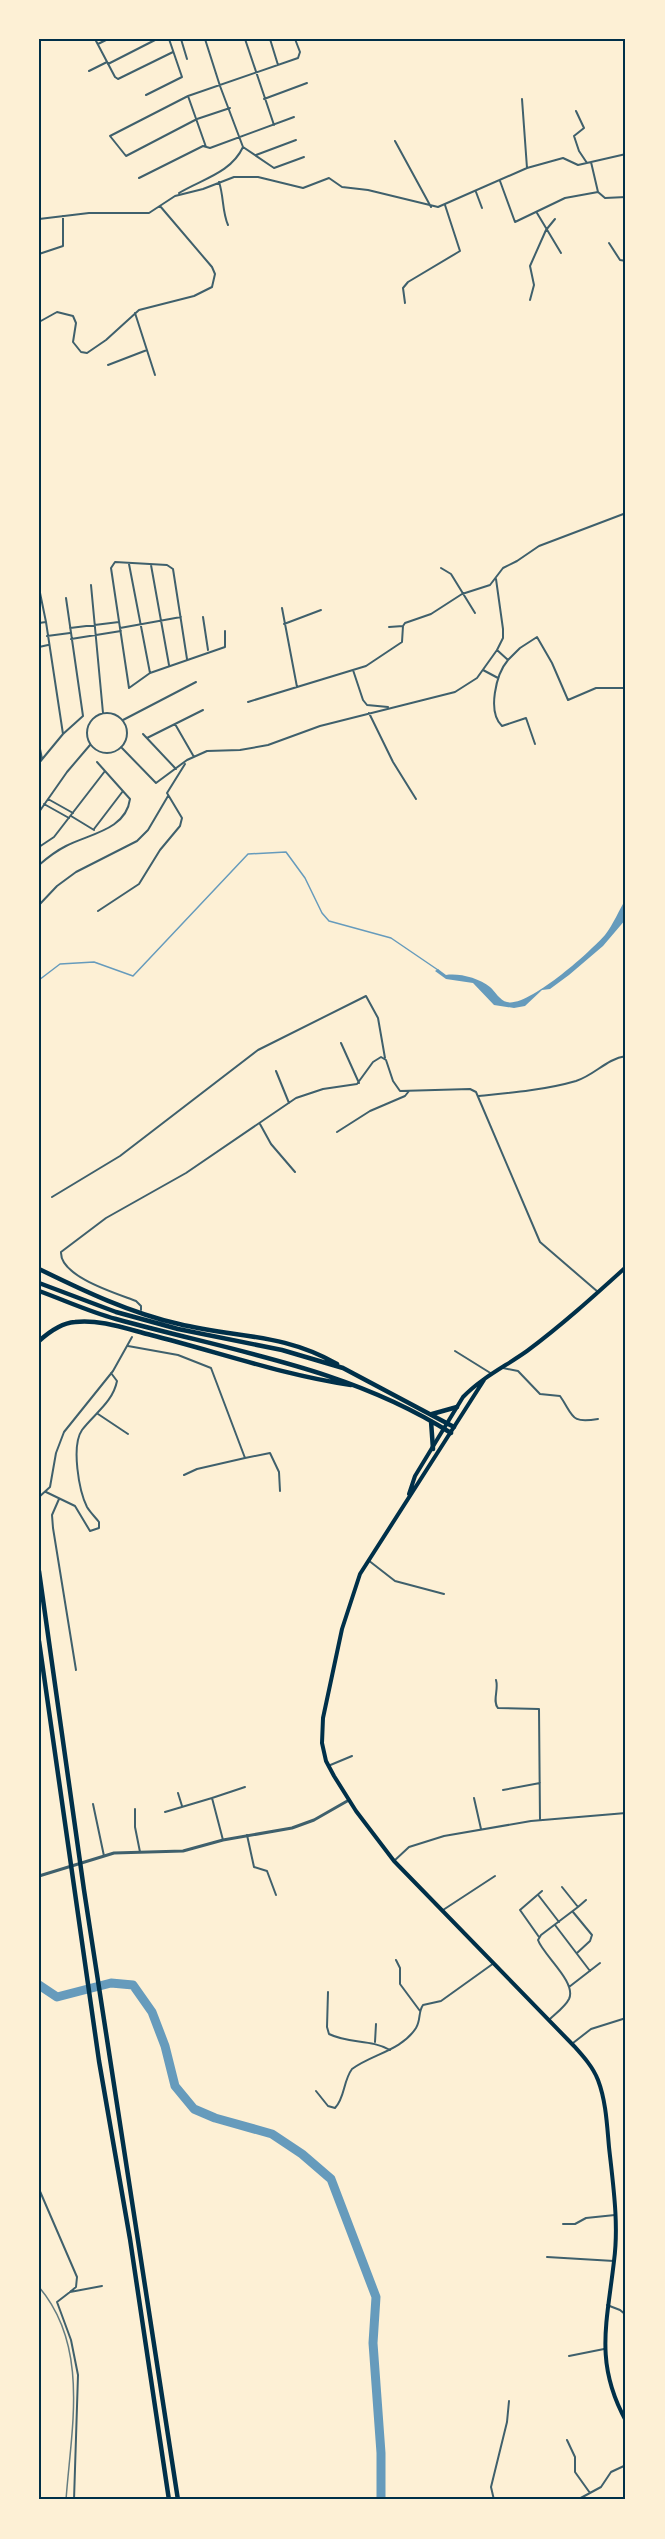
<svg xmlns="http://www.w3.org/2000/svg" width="665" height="2539" font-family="Cabin,sans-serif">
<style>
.water{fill:#669bbc}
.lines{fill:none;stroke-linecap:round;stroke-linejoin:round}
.stream{stroke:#669bbc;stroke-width:1.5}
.river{stroke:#669bbc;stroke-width:9}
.minor{stroke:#3f606c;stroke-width:2}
.tertiary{stroke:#3f606c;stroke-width:3}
.trunk{stroke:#003049;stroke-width:4}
.motorway{stroke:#003049;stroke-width:4.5}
.rail{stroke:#657d81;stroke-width:1.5}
.neatline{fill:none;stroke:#003049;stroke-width:2}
</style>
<rect width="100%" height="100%" fill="#fdf0d5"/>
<path class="water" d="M626,899V919L603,946L569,975L550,989L542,990L525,1006L514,1008L494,1005L473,983L446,979L435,971L438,969L446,975C459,973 479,978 490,987C495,991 500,1001 507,1002C528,1008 591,951 605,935C613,925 619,910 626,899Z"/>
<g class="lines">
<path class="stream" d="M39,980L60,964L94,962L133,976L248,854L286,852L305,878L322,913L329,921L391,938L438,970"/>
<path class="river" d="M39,1985L57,1997L111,1983L133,1985L152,2012L165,2046L175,2086L194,2109L215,2118L272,2134L302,2154L331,2179L376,2297L373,2343L381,2453V2500"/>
<path class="minor" d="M95,39L115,77L118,79L173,52
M181,39L187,59
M245,39L274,125
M270,39L278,65
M98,44L108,39
M108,64L157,39
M89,71L107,62
M146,95L182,77L169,39
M188,96L206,147
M264,99L307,83
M522,99L527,168
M230,108L197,119L126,156L110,136L188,96L298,58L300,52L295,39
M576,111L584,128L574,136L579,151L587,163
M395,141L431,207
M243,147L274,168L304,157
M256,155L296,140
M591,162L598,192
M139,178L203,146L210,148L294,117
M500,181L515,222L565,198L598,192L605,198L626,197
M219,182C224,197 222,211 228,225
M476,192L482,208
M179,193C202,179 231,173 243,147L220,86L205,39
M537,213L561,253
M39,219L89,213H149L175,196L203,189L234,177H258L303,188L329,178L342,187L368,190L438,207L527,168L563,158L578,165L626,154
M609,243L620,260L626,261
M39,254L63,246V216
M530,300L534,285L530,266L546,230L555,219
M405,303L403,288L408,282L460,251L445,205
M135,313L155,375
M39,322L57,312L73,316L76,323L73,342L81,352L87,353L106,340L139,310L194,296L212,287L215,274L212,267L160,206
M108,365L147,350
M129,564L150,673
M151,565L169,665
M441,568L451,574L475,613
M496,579L503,629V638L497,650L508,660C496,674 487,712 502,726L526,718L535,744
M91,585L103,713
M39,588L46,622
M282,608L297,687
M203,617L208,650
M39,623L46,622L63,734
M284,624L321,610
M389,627L403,626
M70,628L119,622
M120,628L181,617
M47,636L70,633
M71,639L121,631
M39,647L48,645
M508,660L520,648L537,637L552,663L568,700L596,688H626
M353,670L363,700L367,705L388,707
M483,670L498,678
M129,688L111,568L115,562L167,565L173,569L187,659
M129,688L150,673L225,647V631
M248,702L366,666L402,642L403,626L405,623L431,614L462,594L490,585L503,568L517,561L539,546L626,513
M87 733a20 20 0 1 1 40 0a20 20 0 1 1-40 0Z
M369,713L393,762L416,799
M123,720L196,682
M175,724L194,757
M143,734L176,769
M147,738L203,710
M39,744L42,759
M121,747L156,783L187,760L207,751L240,750L268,745L320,726L455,692L477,678L497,650
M39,763L63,734L83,716L66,598
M48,799L73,813
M44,804L69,818
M39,812L67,772L90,745
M71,816L94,830
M94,829L123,791
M39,847L54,837L105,771
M39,865C47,858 56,851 66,846C89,834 126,830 130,799L97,762
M39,905L57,886L76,872L137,841L148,830L168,796
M98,911L139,884L160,850L180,826L182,818L167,793L185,764
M341,1043L359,1083
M276,1071L289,1103
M479,1096C510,1093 545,1090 576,1081C595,1075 606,1059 626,1056
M260,1124L271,1144L295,1172
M337,1132L370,1111L405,1096L409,1091
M52,1197L120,1156L258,1050L366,996L378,1018L385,1058
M141,1310V1306L136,1301C118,1294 60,1277 61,1252L106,1218L186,1173L296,1098L323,1089L357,1084L373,1062L381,1057L386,1060L393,1081L400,1091L470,1089L476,1092L540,1242L598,1292
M128,1346L178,1355L211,1368L245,1458L197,1469L184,1475
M455,1351L492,1374
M503,1368L518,1371L540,1394L560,1396C574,1416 570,1424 598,1419
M98,1414L128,1434
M245,1458L270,1453L279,1472L280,1491
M46,1492L75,1506L90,1531L99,1528V1522C95,1517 90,1512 87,1507C79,1491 71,1446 82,1430C94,1414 113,1402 117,1381L111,1373
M39,1497L50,1487L56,1453L64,1432L113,1371L132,1337
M59,1499L52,1515L53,1528L76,1670
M368,1560L395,1581L444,1594
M496,1680C499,1690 492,1701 498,1708L539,1709L540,1820
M328,1766L352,1756
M503,1790L540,1783
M178,1793L182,1806
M474,1798L481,1829
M93,1804L104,1856
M135,1809V1827L140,1852
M165,1812L212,1798
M624,1817H626
M247,1835L254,1867L267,1871L276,1895
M223,1840L212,1798L245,1787
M624,1842H626
M394,1861L409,1847L444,1836L531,1821L626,1813
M539,1896L559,1922
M578,1907L586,1900
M443,1910L495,1876
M573,1912L592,1935L590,1941L577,1953
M555,1925L590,1971
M539,1937L520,1910L542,1891
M396,1960L400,1968V1984L420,2011
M569,1987L600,1963
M328,1992L327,2027L329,2034C349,2044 371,2039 390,2050
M549,2020C555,2014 565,2007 569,1999C577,1982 543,1955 538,1940L541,1935L578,1907L562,1887
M375,2042L376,2024
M573,2043L591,2029L626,2018
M316,2091L328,2106L335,2108C345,2098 343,2081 352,2069C372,2054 401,2051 416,2028C421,2020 418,2012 423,2005L441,2001L494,1963
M39,2189L77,2277L76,2287L70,2292
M563,2224H575L586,2218L615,2215
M547,2257L614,2261
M607,2305L620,2310L626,2315
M569,2356L604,2349
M567,2440L575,2457V2472L590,2493
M74,2500L78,2375L71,2340L57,2302L70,2292L102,2286
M494,2500L491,2487L507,2422L509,2401
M577,2500L601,2487L611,2472L626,2465"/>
<path class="tertiary" d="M39,1876L114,1853L183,1851L223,1840L292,1828L314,1820L349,1800"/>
<path class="trunk" d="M484,1380L360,1574L342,1629L323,1718L322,1743L326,1761L334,1776L356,1811L394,1861L574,2046C583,2056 593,2067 598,2080C606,2101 607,2125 609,2147C613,2184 619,2224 614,2261C607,2323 594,2363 626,2421
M409,1494L415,1476L463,1397C481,1378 506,1366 527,1351C562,1325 594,1296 626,1267"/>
<path class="motorway" d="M39,1269C84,1291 130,1313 179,1324C237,1338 283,1333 337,1364
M39,1283L116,1312L178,1329L282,1350L343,1368L454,1427
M39,1291C64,1300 90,1312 116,1319C231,1351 349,1368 451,1433
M39,1341C49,1332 61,1323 75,1322C100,1319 127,1329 151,1335C218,1352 283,1375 351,1385
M432,1414L457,1407
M431,1421L433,1449
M39,1571L84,1890L178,2500
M39,1641L99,2061L130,2239L169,2500"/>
<path class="rail" d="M39,2287C90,2347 71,2429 66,2500"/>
</g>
<rect width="665" height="2539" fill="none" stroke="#fdf0d5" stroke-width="81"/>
<rect x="40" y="40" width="584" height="2458" class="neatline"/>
</svg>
